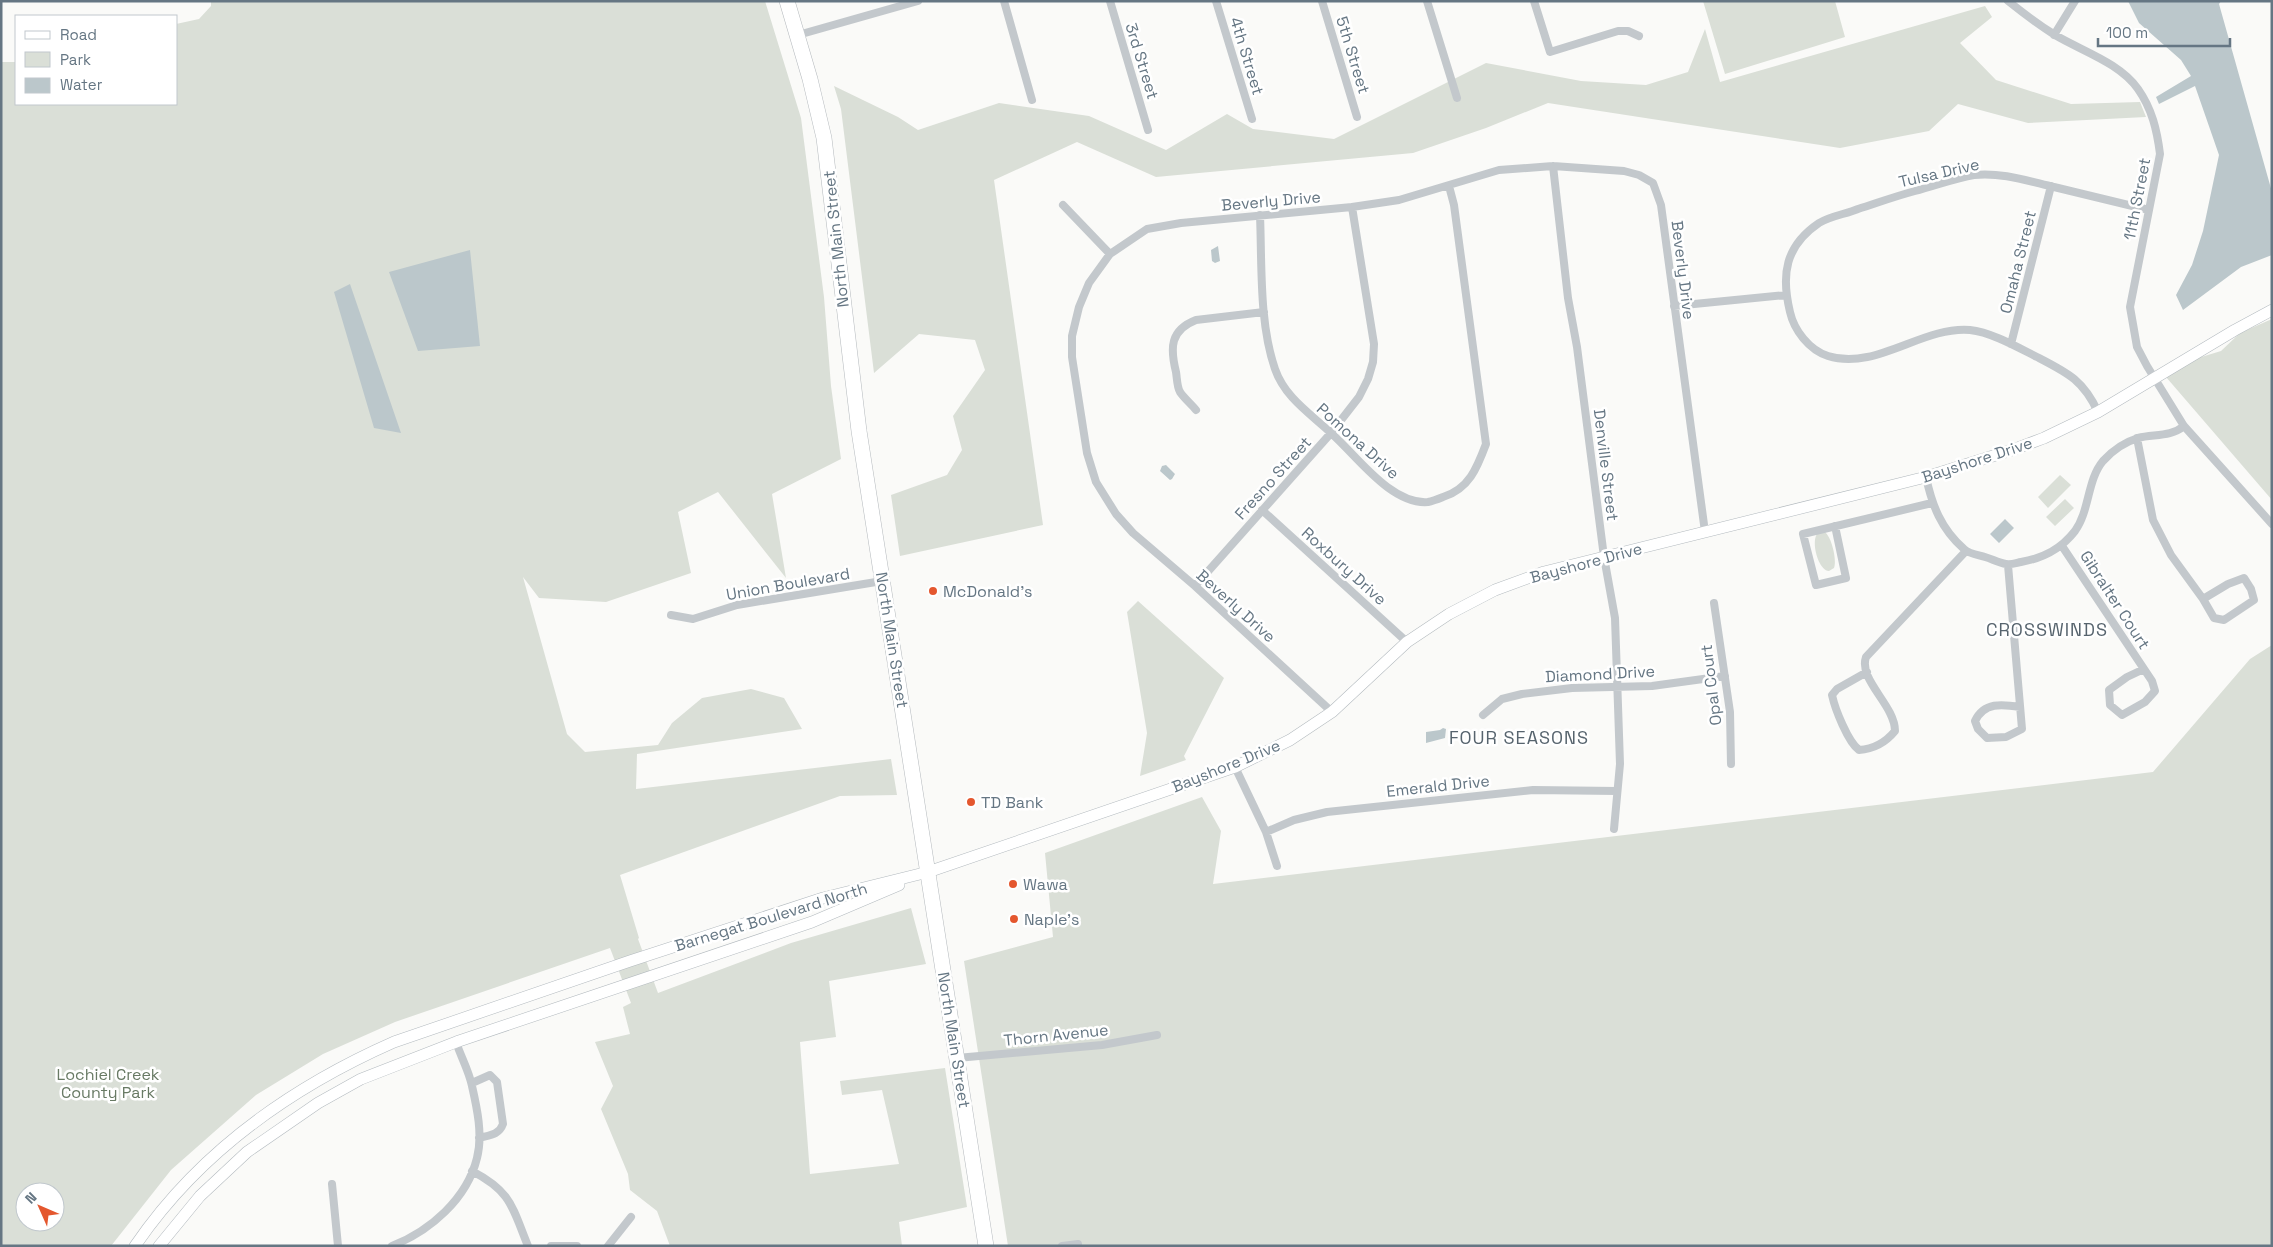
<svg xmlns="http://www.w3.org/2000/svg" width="2273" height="1247" font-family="'Space Grotesk',sans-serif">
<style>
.green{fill:#dadfd7;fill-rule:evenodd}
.water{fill:#bbc7cb}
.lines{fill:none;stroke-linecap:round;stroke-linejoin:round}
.secondary-casing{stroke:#b3babf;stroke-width:12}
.highway-casing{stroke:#b4b9bd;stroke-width:16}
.street{stroke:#c3c8cc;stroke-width:8}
.secondary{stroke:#fff;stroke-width:11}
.highway{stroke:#fff;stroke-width:15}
.poi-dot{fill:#e4572e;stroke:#fff;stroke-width:2}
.labels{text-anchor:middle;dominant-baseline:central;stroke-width:5;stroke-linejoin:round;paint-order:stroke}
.street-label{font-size:16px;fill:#657683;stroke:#fff}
.poi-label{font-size:16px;fill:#657683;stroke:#fff;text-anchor:start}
.park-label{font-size:16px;fill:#687a64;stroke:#fff}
.neighbourhood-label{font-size:18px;letter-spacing:1px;fill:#57646e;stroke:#fff}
</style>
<rect width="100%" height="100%" fill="#fafaf8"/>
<path class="green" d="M211,1H765L801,118L824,297L831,386L841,459L772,494L786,578L718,492L678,512L691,573L606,602L539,598L523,577L567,734L585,752L658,745L672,723L702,698L751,689L784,698L802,729L637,754L636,789L891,759L897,795L840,796L620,875L639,938L638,939L658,993L791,943L911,908L926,964L829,981L836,1037L800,1042L810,1174L899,1164L882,1090L842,1095L840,1081L945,1068L967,1207L899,1222L902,1246H670L657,1211L630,1190L628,1174L601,1109L613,1086L595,1042L630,1034L623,1007L631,1003L610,948L395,1022L323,1054L256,1095L171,1170L111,1246H1V62H16V104H176V24L199,19L211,6ZM25,1192H55V1222H25Z
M1703,1H1835L1845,37L1725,74Z
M1985,6L1992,17L1960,43L1996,80L2071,104L2140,102L2146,117L2028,123L1958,104L1929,131L1840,148L1548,103L1486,128L1413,153L1156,177L1077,142L994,180L1043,525L900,556L891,495L947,475L962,450L953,416L985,370L975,340L919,334L874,373L841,109L834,86L898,117L918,130L999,103L1089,116L1166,150L1227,114L1253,129L1334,139L1486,63L1581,81L1646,85L1688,72L1705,29L1720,82Z
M2272,319V500L2166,377L2198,358L2221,351L2240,333Z
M2060,475L2071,485L2048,508L2038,497Z
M2065,499L2074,508L2055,526L2046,517Z
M1825,532C1832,538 1837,560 1834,568L1829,571C1818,570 1811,542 1817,534Z
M1138,601L1224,678L1184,756L1186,760L1140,776L1147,733L1127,612Z
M2272,645V1246H1008L964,961L1053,937L1045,853L1202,797L1221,831L1213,884L2153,772L2250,659Z"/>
<path class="water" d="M2128,1H2221L2219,4L2272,192V255L2241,267L2183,310L2176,295L2192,265L2203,231L2219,155L2195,86L2159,104L2156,97L2191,76L2181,60L2139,23Z
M1218,246L1220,261L1215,263L1212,261L1211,250Z
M470,250L480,346L418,351L389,272Z
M350,284L401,433L374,428L334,292Z
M1166,465L1175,474L1172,479L1170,480L1160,471L1162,466Z
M2005,519L2014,528L1999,543L1990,534Z
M1443,728L1446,729L1445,738L1426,743V732L1440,730Z"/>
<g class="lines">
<defs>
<path id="secondary" d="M135,1246C199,1152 292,1087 394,1042L630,961L823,898L928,872L1235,767L1290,740L1332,712L1407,642L1449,614L1495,590L1544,572L1926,477L2012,450L2044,438L2098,412L2235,330L2272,310
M159,1246L200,1196L247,1152L318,1103L361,1079L456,1042L812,922L899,885"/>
<path id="highway" d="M787,1L810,79L824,138L859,431L986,1246"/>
</defs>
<use href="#secondary" class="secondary-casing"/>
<use href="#highway" class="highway-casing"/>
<path class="street" d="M1004,1L1032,100
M1110,1L1148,130
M1216,1L1252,119
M1322,1L1357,117
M1427,1L1457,98
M1534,1L1550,52L1618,31H1628L1639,36
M2008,1C2023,13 2039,25 2055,35C2082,51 2120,63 2138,89C2152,109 2157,130 2160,154L2130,307L2137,347L2147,366L2184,426L2272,524
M798,35L918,1
M2054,35L2075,1
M1553,166L1568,298L1577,347L1604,557L1615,618L1620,764L1614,829
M1063,205L1110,254
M1260,215C1262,264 1259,323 1275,369C1285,398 1311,414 1332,434C1357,456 1391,505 1428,502C1433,501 1438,499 1443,497C1469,489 1477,468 1486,444L1454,205L1449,186
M1674,306L1786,295
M2011,344L2051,186
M1196,410C1191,404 1184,398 1180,392C1177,387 1177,378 1176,372C1170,348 1170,330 1196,320L1264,312
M2098,412C2083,380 2068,373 2037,357C2019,348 1991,332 1970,330C1922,326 1876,371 1828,356C1809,350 1794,330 1790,312C1781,275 1785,246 1819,223C1830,216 1846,214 1858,209C1877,203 1896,196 1915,191C1935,186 1955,178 1974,175C2001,172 2028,181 2054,187C2086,195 2117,202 2149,210
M2137,438L2153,520L2171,555L2203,599L2214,618L2224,620L2254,600L2251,589L2244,578L2228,584L2203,599
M1926,477C1932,505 1941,529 1964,549C1969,554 1978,555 1985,557C1992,559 1999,563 2006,564C2011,565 2016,563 2021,562C2044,558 2061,549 2075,531C2090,510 2087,480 2103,461C2112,451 2125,442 2138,438C2154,434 2171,437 2184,426
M1262,510L1407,642
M1835,526L1846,578L1816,585L1803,534L1932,503
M2062,546L2144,669
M2008,565L2022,729L2006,737L1987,738L1978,729L1975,721C1984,702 2002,704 2020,707
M1195,586L1331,433L1359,397L1368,379L1373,362L1374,344L1352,207
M1714,603L1730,712L1731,764
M671,615L693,619L737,605L882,581
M2144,669L2152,681L2155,691L2145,702L2122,715L2110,705L2109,690L2127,677Z
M1867,672L1837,689L1832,695C1835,709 1848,742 1859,750C1874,749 1886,742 1895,731C1895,705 1858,680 1866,657L1966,551
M1332,712L1195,586L1133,533L1116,514L1096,482L1087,453L1072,357V336L1079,307L1089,283L1110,254L1147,229L1181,223L1352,207L1399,200L1499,170L1553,166L1624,171L1639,175L1653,183L1661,205L1705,532
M1483,715L1502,699L1522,694L1572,688L1652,686L1725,676
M1235,767L1266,832L1277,866
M1266,832L1294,820L1327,812L1533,790L1617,791
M957,1058L1102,1045L1157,1035
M472,1083L490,1075L497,1082L503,1124C499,1135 490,1135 479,1138
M472,1171C512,1192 512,1207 528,1246
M332,1184L338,1246
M392,1246C430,1231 467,1199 477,1158C483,1135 477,1108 472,1086C469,1071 461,1057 456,1042
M551,1246H577
M608,1246L631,1217
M1062,1246L1078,1244"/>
<use href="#secondary" class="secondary"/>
<use href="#highway" class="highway"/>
</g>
<g class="poi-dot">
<circle cx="933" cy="591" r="5"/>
<circle cx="971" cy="802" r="5"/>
<circle cx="1013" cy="884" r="5"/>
<circle cx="1014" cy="919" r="5"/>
</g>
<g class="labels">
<g class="street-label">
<text transform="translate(1353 55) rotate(73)">5th Street</text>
<text transform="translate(1247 56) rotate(73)">4th Street</text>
<text transform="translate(1142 61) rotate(73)">3rd Street</text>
<text transform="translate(1939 173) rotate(-13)">Tulsa Drive</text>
<text transform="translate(2137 199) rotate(-79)">11th Street</text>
<text transform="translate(1271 201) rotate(-5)">Beverly Drive</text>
<text transform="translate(836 239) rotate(-96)">North Main Street</text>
<text transform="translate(2018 262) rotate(-76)">Omaha Street</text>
<text transform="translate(1683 270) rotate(83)">Beverly Drive</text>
<text transform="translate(1358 441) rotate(42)">Pomona Drive</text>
<text transform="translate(1977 460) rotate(-18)">Bayshore Drive</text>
<text transform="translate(1606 465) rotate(83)">Denville Street</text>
<text transform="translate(1273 478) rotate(-48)">Fresno Street</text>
<text transform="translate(1586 563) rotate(-15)">Bayshore Drive</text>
<text transform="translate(1344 566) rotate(42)">Roxbury Drive</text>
<text transform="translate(788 584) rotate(-10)">Union Boulevard</text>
<text transform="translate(2115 600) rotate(57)">Gibralter Court</text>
<text transform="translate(1236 606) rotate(42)">Beverly Drive</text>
<text transform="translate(892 640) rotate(81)">North Main Street</text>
<text transform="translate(1600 674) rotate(-3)">Diamond Drive</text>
<text transform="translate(1711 685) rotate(-97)">Opal Court</text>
<text transform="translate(1226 766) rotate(-22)">Bayshore Drive</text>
<text transform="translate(1438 786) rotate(-6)">Emerald Drive</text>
<text transform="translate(771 917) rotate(-17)">Barnegat Boulevard North</text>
<text transform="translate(1056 1035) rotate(-6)">Thorn Avenue</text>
<text transform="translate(954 1040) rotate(81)">North Main Street</text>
</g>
<g class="poi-label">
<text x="943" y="591">McDonald's</text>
<text x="981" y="802">TD Bank</text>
<text x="1023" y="884">Wawa</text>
<text x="1024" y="919">Naple's</text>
</g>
<g class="park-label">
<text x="108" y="1074">Lochiel Creek<tspan x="108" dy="18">County Park</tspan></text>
</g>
<g class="neighbourhood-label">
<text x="2047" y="629">CROSSWINDS</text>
<text x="1519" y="737">FOUR SEASONS</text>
</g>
</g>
<rect width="2273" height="1247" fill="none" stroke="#657683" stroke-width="5"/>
<rect x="15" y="15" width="162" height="90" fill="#ffffff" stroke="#c1c8cd"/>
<rect x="25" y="31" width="25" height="8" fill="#ffffff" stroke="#c1c8cd"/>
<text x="60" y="40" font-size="15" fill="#657683">Road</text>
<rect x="25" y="52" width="25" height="15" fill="#dadfd7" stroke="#c1c8cd"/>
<text x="60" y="65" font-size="15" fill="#657683">Park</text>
<rect x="25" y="78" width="25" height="15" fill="#bbc7cb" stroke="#c1c8cd"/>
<text x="60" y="90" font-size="15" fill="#657683">Water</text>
<g transform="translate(40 1207) rotate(315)"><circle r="24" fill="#ffffff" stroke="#c1c8cd"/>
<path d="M0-4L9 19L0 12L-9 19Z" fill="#e4572e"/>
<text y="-8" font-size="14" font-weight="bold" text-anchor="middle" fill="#657683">N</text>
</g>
<path d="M2098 38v8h132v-8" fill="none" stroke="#657683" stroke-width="2.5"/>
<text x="2106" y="38" font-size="15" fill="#657683" stroke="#ffffff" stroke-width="4" paint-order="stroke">100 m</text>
</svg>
